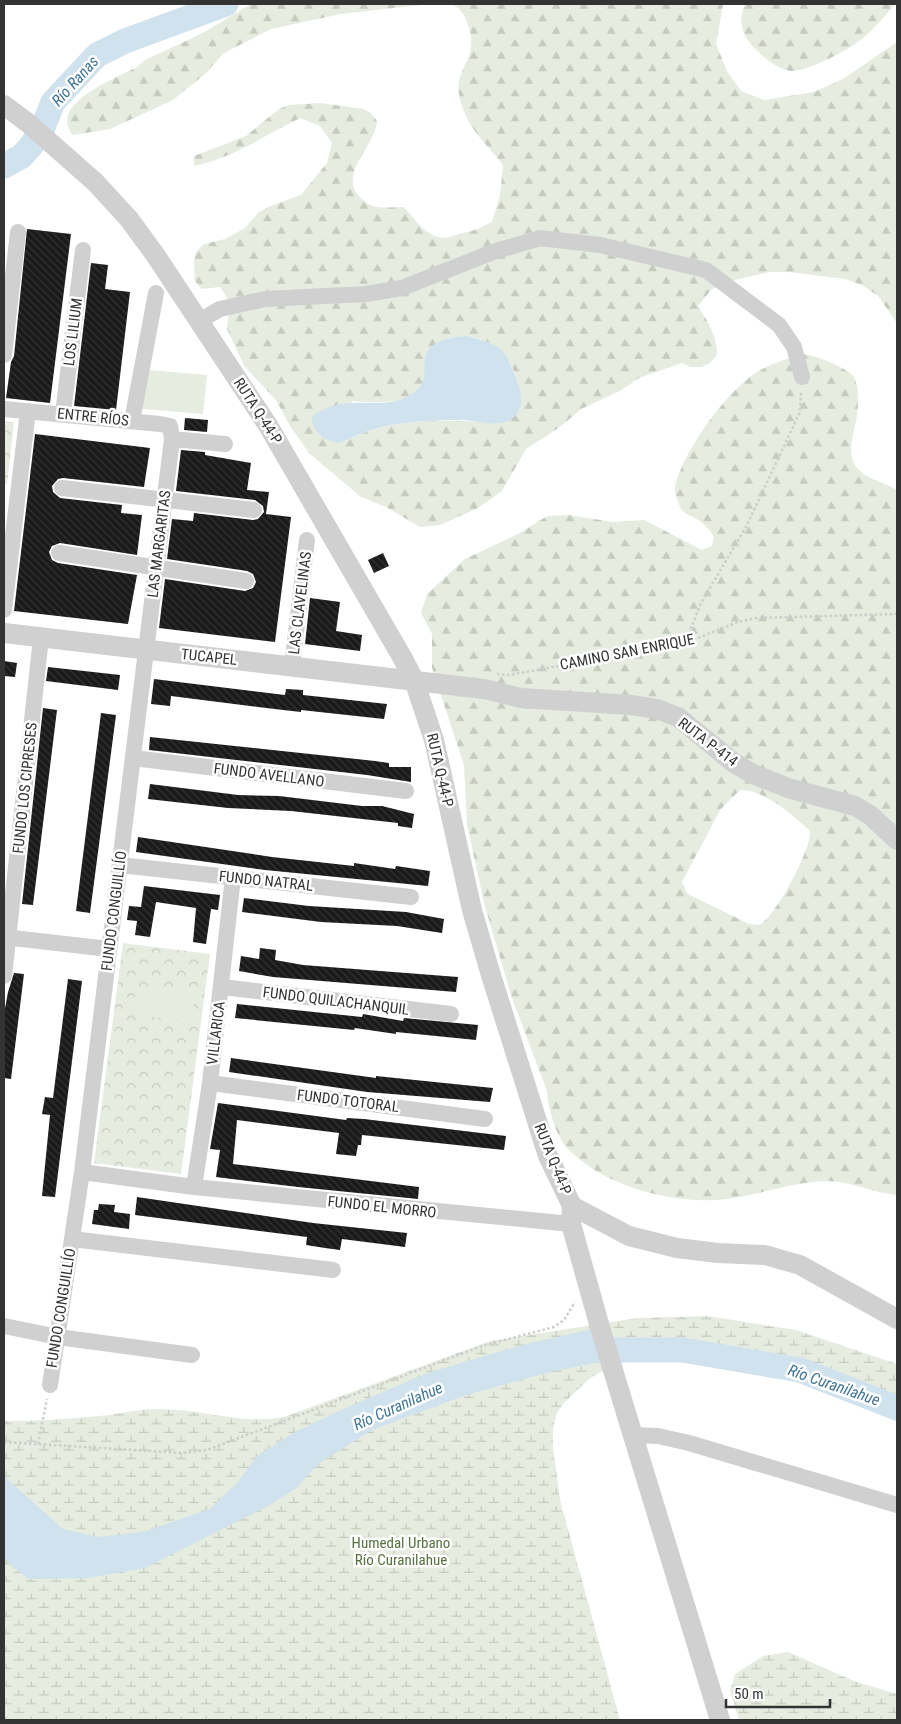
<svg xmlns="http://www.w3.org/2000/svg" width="901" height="1724" font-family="'Roboto Condensed',sans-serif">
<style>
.forest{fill:url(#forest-firs);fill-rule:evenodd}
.wetland{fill:url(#wetland-marsh)}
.park{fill:url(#park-crowns)}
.pitch{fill:#e6ecdf}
.water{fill:#cfe2ee}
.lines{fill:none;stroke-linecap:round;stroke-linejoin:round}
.river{stroke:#cfe2ee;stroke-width:25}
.building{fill:url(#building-back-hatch)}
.path{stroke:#cdcdcd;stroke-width:2.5;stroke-dasharray:2.5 2.5;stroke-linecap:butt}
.minor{stroke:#d0d0d0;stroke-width:16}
.tertiary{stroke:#d0d0d0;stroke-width:20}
.labels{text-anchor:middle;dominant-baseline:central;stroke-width:5;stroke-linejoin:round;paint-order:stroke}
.street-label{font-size:15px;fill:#333;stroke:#fff}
.park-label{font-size:15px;fill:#56703f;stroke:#fff}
.water-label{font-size:16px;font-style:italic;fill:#3f7597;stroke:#fff}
</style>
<defs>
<pattern id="forest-firs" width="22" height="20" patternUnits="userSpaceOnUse" patternTransform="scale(1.25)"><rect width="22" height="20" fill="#e6ecdf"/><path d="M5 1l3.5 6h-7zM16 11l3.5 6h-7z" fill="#c6cbc0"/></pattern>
<pattern id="wetland-marsh" width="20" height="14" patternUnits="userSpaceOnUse" patternTransform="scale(1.25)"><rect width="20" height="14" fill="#e6ecdf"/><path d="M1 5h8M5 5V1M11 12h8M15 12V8" fill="none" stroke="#c6cbc0"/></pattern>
<pattern id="park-crowns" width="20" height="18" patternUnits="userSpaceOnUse" patternTransform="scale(1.25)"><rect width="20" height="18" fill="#e6ecdf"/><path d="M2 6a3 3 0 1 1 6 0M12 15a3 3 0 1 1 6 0" fill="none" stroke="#c6cbc0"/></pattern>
<pattern id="building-back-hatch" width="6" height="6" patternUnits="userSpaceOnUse" patternTransform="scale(1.25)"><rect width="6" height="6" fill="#1a1a1a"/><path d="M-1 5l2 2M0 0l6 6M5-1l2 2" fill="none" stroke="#333"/></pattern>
</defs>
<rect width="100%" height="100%" fill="#fff"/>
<path class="forest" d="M251,4H428L341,14L271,29L224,53L205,74L173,100L110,129L73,135C47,104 117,78 137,67L145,60L203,33Z
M451,4H723L716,44L727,71L741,91L764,100L814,92L843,79L897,42V323L878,296L862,285L845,279L789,272H769L730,281L712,289L698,306C708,322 717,336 717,355L710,363L701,367H691L682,363L639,378L620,391L581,409L560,427L526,449L502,491L478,508L440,525L420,527L386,507L361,497L309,453L290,426L276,400L245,367L227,329L230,302L220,287L201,289L195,281L194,261L196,252L204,244L225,239L245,228L259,212L268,207L301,195L327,163L332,143L320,126L300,118C265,135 233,158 194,166V156L246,136L279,109L289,105L321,103L363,109L371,113L377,121C376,144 342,170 356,192C370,212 382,207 404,207C414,218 427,238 444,238C451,238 456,234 463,233C474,231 482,227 492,222L500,195L503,165C484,140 465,127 459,94C454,67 483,57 466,20C463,12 459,7 451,4ZM466,336C499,341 513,359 520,391L489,423C451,419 412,419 375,429C363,432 351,439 339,443L352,401C376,403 420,407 426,374C427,368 426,361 426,355L449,338Z
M745,4H895C870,34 860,44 824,61C814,65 802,71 791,71C776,69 759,54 750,43C740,31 739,17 745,4Z
M804,354C822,358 840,365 854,376C859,389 859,401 857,415C854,435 842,461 865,475C875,481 887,484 897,490V1195C873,1193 851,1181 827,1181C794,1182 765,1193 733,1198C680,1207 605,1188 567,1148C556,1136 548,1108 547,1091L512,998L484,903L467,824L464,765L432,668V634L421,613L427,594L465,559L520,533L547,516L569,515L613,522L644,520L702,550L712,546L714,537C709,529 703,522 695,518C688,514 682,514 679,504C677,499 674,491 675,486C684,452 719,403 745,381C762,366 783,360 804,354ZM740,790C762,788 795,817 810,831C812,848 775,918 759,925L749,924L688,894L682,882L720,810Z"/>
<path class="wetland" d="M707,1316L796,1330L897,1364V1401L828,1379L711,1361L647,1355L610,1366L589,1379L564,1403L557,1413L553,1428V1447L560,1500L620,1720H4V1421C35,1421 68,1419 99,1416C119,1414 139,1409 159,1409C202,1409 241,1425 284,1417L490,1341L638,1318Z
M788,1652L854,1681L897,1694V1720H739L730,1691L735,1674L763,1656Z"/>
<path class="park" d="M4,421L14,422L7,484H4Z
M123,943L210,954L181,1174L94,1163Z"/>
<path class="pitch" d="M137,369L207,375L203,414L133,408Z
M136,986L195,991L192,1021L133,1015Z"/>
<path class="water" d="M466,336C481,339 501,344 508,359C515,375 530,402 514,417C502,429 477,421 462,420C433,420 402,421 375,429C362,432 351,439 339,443C324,441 315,434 311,418C343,389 384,415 413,393C431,380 421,371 426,355C431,340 453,337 466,336Z
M593,1329L601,1362L554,1371L466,1395L372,1430L318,1464L295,1489L268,1506L145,1568L88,1578L28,1579L8,1563L4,1554V1476L63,1529L98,1537L143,1532L210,1509L237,1483L258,1455L295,1432L341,1410L427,1373L530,1343Z"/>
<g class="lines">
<path class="river" d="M4,166L22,156L30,147L41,132L53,102L97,55L125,41L226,4
M584,1350H682L800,1370L897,1408"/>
</g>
<path class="building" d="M27,229L71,234L50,403L6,398L11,362L14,356Z
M91,263L108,265L105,289L130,292L116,410L74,406Z
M185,418L208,420L207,432L184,430Z
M35,434L150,448L144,487L63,478L58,479L52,486L53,492L60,498L122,505L121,513L142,515L137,555L60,543L52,546L49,552L52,560L58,563L137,575L128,624L14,611Z
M181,450L205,452V455L251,463L247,490L269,492L266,514L291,517L275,642L159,628L165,579L245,591L253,588L256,582L253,574L247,571L167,559L172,519L193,521L194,513L253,520L258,519L264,512L263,506L255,500L176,491Z
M383,553L389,566L374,573L368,560Z
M310,598L340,602L336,631L362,635L360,651L305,644Z
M4,661L17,663L15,677L4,676Z
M48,667L120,675L118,690L46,681Z
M154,679L285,695L286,689L303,690V695L387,704L384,719L301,710V712L283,710L171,696L170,706L151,704Z
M43,708L57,710L33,905L22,904Z
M101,713L116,715L90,913L76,911Z
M150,737L375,761L389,763V767H411V782L367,775L149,750Z
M150,784L238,795L279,796L362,806H382L414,814L412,828L398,826V823L291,811L228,808L148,799Z
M138,837L272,857L354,866V863L395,869L396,866L430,871L428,886L265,870L136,852Z
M144,886L220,895L218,910L211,909L206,944L193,942L196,908L156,902L150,937L135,935L137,921L127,920L129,906L141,907Z
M244,898L309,906L406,912L444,919L442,933L397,926L321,922L242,912Z
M260,948L276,950L275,960L303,965L458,977L456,992L273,977L239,971L241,956L259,959Z
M14,973L24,974L11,1079L4,1078V1014L8,992Z
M68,979L82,981L55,1197L42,1196L50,1115L42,1114L45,1097L53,1098Z
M237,1004L362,1017L363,1014L403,1021L404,1018L478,1025L476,1040L396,1032V1034L355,1028L354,1030L235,1018Z
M231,1058L376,1078V1076L493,1088L490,1102L367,1092L229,1072Z
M218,1103L346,1120L347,1118L364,1119L506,1136L504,1150L362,1135L361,1145H358L356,1156L336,1154L339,1133L237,1120L233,1164L419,1187L418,1199L298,1187L216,1177L220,1150L210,1149Z
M137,1197L313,1223L407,1233L405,1247L342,1239L340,1250L325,1248L306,1245L307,1237L135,1215Z
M99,1204L115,1205L114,1212L130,1214L129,1229L92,1224L94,1210H98Z"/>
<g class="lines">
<path class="path" d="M685,643L701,603L746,527L800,412L801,392
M497,674L509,675L685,643L738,622L756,618L897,614
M4,1442L182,1453L207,1450L482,1346L554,1327L564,1320L575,1302
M38,1444L47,1399"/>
<path class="minor" d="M199,321L220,309L265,299L366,294L402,288L493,252L540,238L600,245L706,270L779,325L794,347L802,377
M4,355L18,232
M4,409L160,424L170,426L172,439L82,1172L50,1385
M63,414L83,250
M132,421L156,293
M172,439L225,444
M62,488L254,510
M59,553L246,581
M4,610L28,411
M292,666L307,540
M133,758L406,791
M120,865L411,897
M4,937L109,949
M4,976L41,638
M222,987L451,1014
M210,1083L485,1119
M82,1172L194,1187L571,1224
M194,1187L210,1083L233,877
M72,1239L333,1270
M4,1326L58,1337L192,1355
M633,1435L658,1436L689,1443L897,1505"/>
<path class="tertiary" d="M4,105L28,123L95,182L129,219L156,256L269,427L402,657L414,680L434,740L472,910L490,972L548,1156L572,1206L629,1236L677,1248L718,1253L765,1255L800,1265L897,1319
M4,633L484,689L521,698L631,705L657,709L678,717L734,763L753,774L788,788L855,806L870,815L897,840
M572,1206L571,1224L601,1331L720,1720"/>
</g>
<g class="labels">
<g class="street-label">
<text transform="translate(73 332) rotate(-83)">LOS LILIUM</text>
<text transform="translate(258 411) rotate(57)">RUTA Q-44-P</text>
<text transform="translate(93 417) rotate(6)">ENTRE RÍOS</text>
<text transform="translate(159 544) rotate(-83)">LAS MARGARITAS</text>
<text transform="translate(300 603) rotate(-83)">LAS CLAVELINAS</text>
<text transform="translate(627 652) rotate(-11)">CAMINO SAN ENRIQUE</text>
<text transform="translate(209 657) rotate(6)">TUCAPEL</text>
<text transform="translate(708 742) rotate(37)">RUTA P-414</text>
<text transform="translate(440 770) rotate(77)">RUTA Q-44-P</text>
<text transform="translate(269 775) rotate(7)">FUNDO AVELLANO</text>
<text transform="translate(25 788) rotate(-84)">FUNDO LOS CIPRESES</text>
<text transform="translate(266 881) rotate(6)">FUNDO NATRAL</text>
<text transform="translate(114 911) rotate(-83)">FUNDO CONGUILLÍO</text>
<text transform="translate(336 1001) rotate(7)">FUNDO QUILACHANQUIL</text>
<text transform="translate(216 1033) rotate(-83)">VILLARICA</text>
<text transform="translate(348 1101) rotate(7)">FUNDO TOTORAL</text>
<text transform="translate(553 1159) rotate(68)">RUTA Q-44-P</text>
<text transform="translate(382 1207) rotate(6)">FUNDO EL MORRO</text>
<text transform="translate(61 1308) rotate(-81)">FUNDO CONGUILLÍO</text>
</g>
<g class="park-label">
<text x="401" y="1543">Humedal Urbano<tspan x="401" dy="17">Río Curanilahue</tspan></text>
</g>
<g class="water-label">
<text transform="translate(75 81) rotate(-48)">Río Ranas</text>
<text transform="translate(834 1385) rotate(19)">Río Curanilahue</text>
<text transform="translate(398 1406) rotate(-24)">Río Curanilahue</text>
</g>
</g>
<rect width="901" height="1724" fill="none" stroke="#333333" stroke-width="10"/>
<path d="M726 1699v8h104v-8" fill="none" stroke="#333333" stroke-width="2.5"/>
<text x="734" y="1699" font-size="15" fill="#333333" stroke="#ffffff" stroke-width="4" paint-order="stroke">50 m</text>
</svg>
